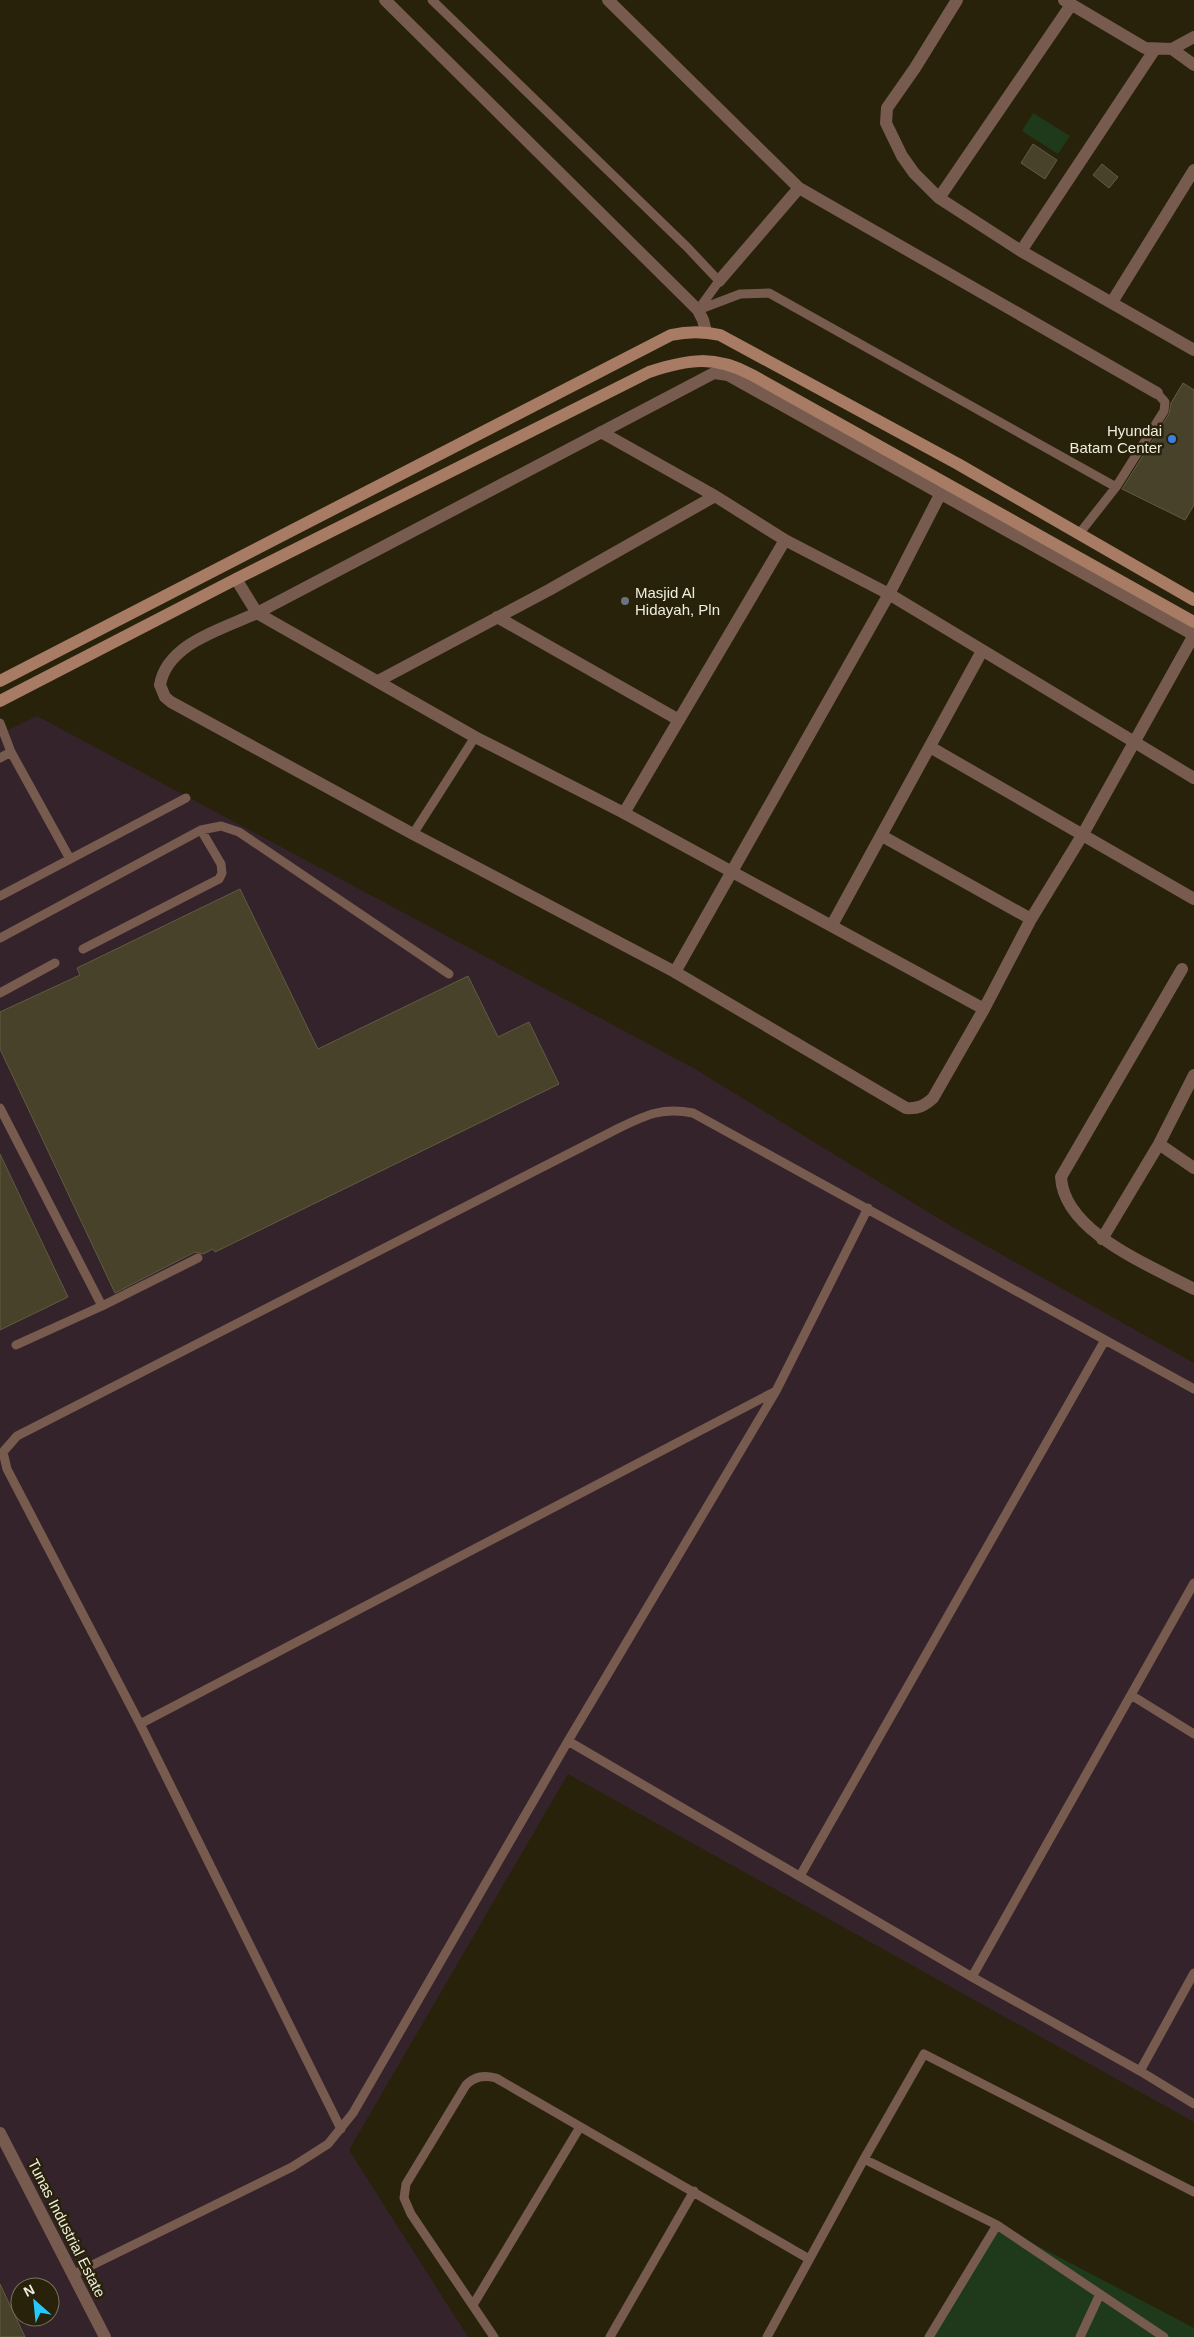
<svg xmlns="http://www.w3.org/2000/svg" width="1194" height="2337" font-family="Helvetica,sans-serif">
<style>
.industrial{fill:#35232b;fill-rule:evenodd}
.green{fill:#1f3a1a}
.building{fill:#474229;stroke:#605c41}
.lines{fill:none;stroke-linecap:round;stroke-linejoin:round}
.service{stroke:#775b4e;stroke-width:9}
.minor{stroke:#775b4e;stroke-width:12}
.tertiary{stroke:#775b4e;stroke-width:12}
.secondary{stroke:#a87b65;stroke-width:12}
.shop-dot{fill:#3f7fe0;stroke:#272209;stroke-width:2}
.worship-dot{fill:#6b7280;stroke:#272209;stroke-width:2}
.labels{text-anchor:middle;dominant-baseline:central;stroke-width:5;stroke-linejoin:round;paint-order:stroke}
.poi-label{font-size:15px;fill:#efedde;stroke:#272209;text-anchor:end}
.street-label{font-size:15px;fill:#efedde;stroke:#272209}
</style>
<rect width="100%" height="100%" fill="#272209"/>
<path class="industrial" d="M37,716L695,1069L946,1223L1194,1363V2122L568,1774L349,2150L468,2337H0V734ZM20,2287H50V2317H20Z"/>
<path class="green" d="M1033,113L1070,136L1058,154L1022,131Z
M998,2225L1194,2328V2337H932Z"/>
<path class="building" d="M1033,144L1057,160L1045,179L1021,163Z
M1102,164L1118,177L1109,188L1093,175Z
M1183,383L1194,390V505L1185,520L1122,489L1169,414L1171,403Z
M240,889L318,1049L468,976L498,1037L529,1022L559,1084L215,1252L213,1249L203,1254L195,1252L115,1293L0,1049V1012L80,975L77,968Z
M0,1154L68,1297L0,1330Z
M0,2284L25,2337H0Z"/>
<g class="lines">
<path class="service" d="M432,0L687,247L719,281L698,310
M698,310L740,294L769,293L1116,487
M1079,534L1116,487L1164,411L1165,402L1157,393
M0,723L11,752L70,859
M0,758L11,752
M413,834L475,737
M0,896L186,798
M0,938L201,830L221,826L239,832L449,974
M83,949L219,879L222,873L221,864L201,830
M0,993L55,963
M0,1108L102,1306
M16,1345L102,1306L198,1258
M1131,1695L1194,1734
M140,1724L776,1391
M568,1741L776,1391L868,1208
M800,1876L1105,1340
M972,1977L1194,1583
M1140,2071L1194,1973
M341,2129L140,1724L7,1469L3,1452L17,1436L619,1128C646,1115 662,1107 693,1113L1194,1389
M864,2159L997,2225L1164,2337
M72,2275L292,2167L328,2144L353,2113L568,1741L972,1977L1140,2071L1194,2104
M473,2305L580,2127
M494,2337L411,2214L404,2198L406,2184L466,2085C475,2076 484,2075 496,2078L809,2259
M610,2337L694,2191
M767,2337L864,2159L924,2054L1194,2192
M929,2337L997,2225
M1080,2337L1100,2294"/>
<path class="minor" d="M385,0L698,310L703,320L706,332
M608,0L799,188L719,281
M957,0L915,68L887,108L886,123L902,156L914,173L939,198L1021,251L1194,350
M1064,0L1145,48L1172,49L1194,65
M1172,49L1194,37
M799,188L1157,393
M939,198L1071,5
M1021,251L1155,49
M1112,302L1194,170
M601,432L715,496L785,540L889,594L1194,778
M236,579L257,613L475,737L624,813L984,1009
M497,617L679,720
M1194,635L1083,834L1031,919L984,1009L933,1098C924,1106 918,1109 906,1108L675,972L413,834L171,702L165,697L160,685C167,643 223,629 257,613L714,373L728,375L1194,635
M378,681L549,590L715,496
M930,747L1194,899
M624,813L785,540
M882,836L1031,919
M832,925L982,651
M1182,969L1061,1177C1064,1233 1152,1266 1194,1289
M675,972L889,594L945,485
M1159,1144L1194,1168
M1102,1239L1159,1144L1194,1075"/>
<path class="tertiary" d="M0,2133L105,2337"/>
<path class="secondary" d="M0,681L671,335C689,331 703,331 720,335L958,464L1194,600
M0,701L236,579L649,372C688,359 715,355 752,375L1194,622"/>
</g>
<circle class="shop-dot" cx="1172" cy="439" r="5"/>
<circle class="worship-dot" cx="625" cy="601" r="5"/>
<g class="labels">
<g class="poi-label">
<text x="1162" y="430">Hyundai<tspan x="1162" dy="17">Batam Center</tspan></text>
<text x="635" y="592" text-anchor="start">Masjid Al<tspan x="635" dy="17">Hidayah, Pln</tspan></text>
</g>
<g class="street-label">
<text transform="translate(67 2228) rotate(63)">Tunas Industrial Estate</text>
</g>
</g>
<g transform="translate(35 2302) rotate(333)"><circle r="24" fill="#272209" stroke="#77735e"/>
<path d="M0-4L9 19L0 12L-9 19Z" fill="#24c9fe"/>
<text y="-8" font-size="14" font-weight="bold" text-anchor="middle" fill="#efedde">N</text>
</g>
</svg>
